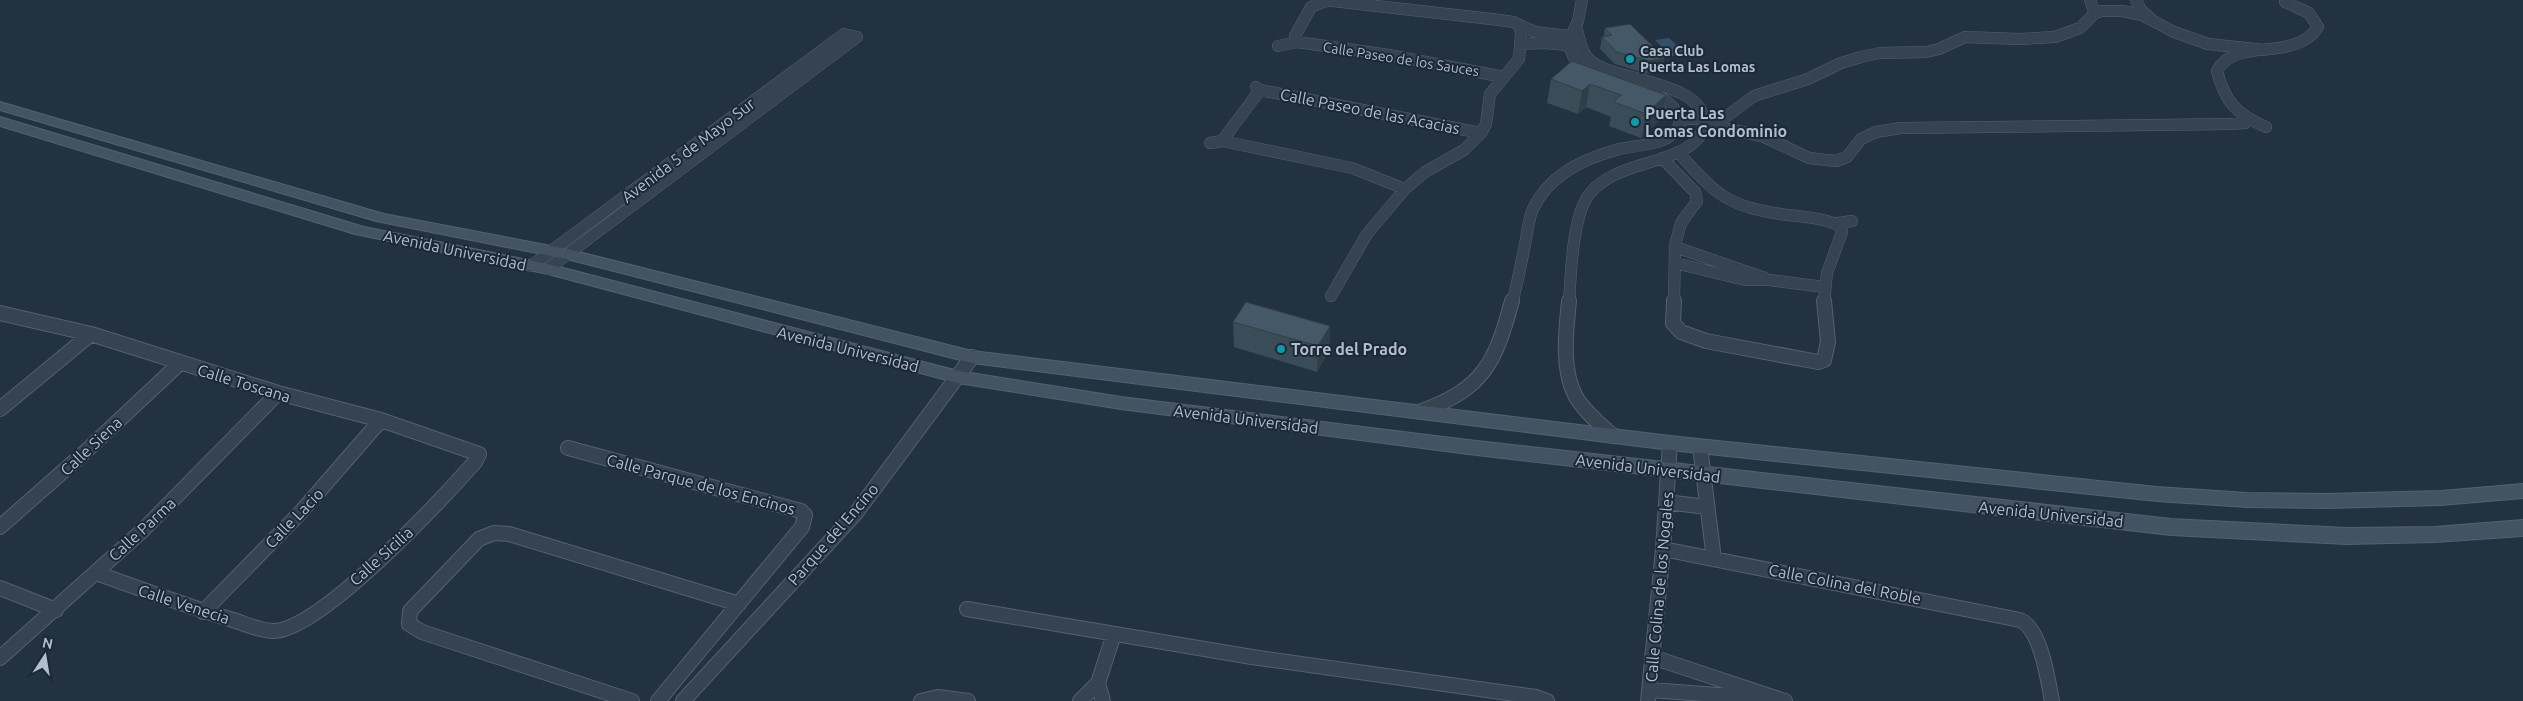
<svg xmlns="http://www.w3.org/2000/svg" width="2523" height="701" font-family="Ubuntu,sans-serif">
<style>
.water{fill:#345069}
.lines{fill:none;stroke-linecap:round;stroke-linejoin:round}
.minor-far1-casing{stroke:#54616e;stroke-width:12}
.minor-casing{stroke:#54616e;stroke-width:16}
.secondary-casing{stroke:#54616e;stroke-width:2}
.minor-far1{stroke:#364350;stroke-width:11}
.minor{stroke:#364350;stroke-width:14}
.secondary{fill:#445363;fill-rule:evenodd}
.wall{fill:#3b4c59}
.shaded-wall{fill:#303e48}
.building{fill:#455867;stroke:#303e48}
.culture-dot{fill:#0f9aa8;stroke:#1b2835;stroke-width:2}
.labels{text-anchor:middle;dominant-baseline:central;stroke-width:4;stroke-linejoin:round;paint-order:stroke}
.far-poi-label{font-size:14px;font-weight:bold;fill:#b2becb;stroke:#1b2835;text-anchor:start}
.far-street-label{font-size:14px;fill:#b2becb;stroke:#1b2835}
.street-label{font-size:16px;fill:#b2becb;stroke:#1b2835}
.poi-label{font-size:16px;font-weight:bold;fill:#b2becb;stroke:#1b2835;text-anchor:start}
</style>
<rect width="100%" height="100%" fill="#223240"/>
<path class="water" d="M1669,38L1686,54L1671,56L1655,40Z"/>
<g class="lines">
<defs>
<path id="minor-far1" d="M1324,0L1500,20L1513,22L1535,32L1577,37
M1582,0L1578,21L1568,44L1574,58L1591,73
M2090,0L2095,13
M2136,0L2141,10L2150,18
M1297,42L1295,36L1311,7L1326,1
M1520,44L1545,43L1577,46
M1278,46L1297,42L1389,55L1504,77
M1256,87L1260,90L1481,133
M1680,119H1723L1754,96L1808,79L1841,63L1861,57L1880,53L1926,52L1939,49L1965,37L2019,39L2055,37L2080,28L2095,13L2102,11H2122L2142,15L2174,32L2208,44L2265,50
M1708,125L1762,136L1809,158L1836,161L1847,157L1861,139L1876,132L1901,128L2231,124L2245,123L2247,119
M2266,127C2236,114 2225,102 2217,71C2235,36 2295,63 2318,27L2309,13L2285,2
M1222,141L1260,90
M1210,143L1222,141L1352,168L1405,189
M1678,152C1718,197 1727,206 1787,215C1805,217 1824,218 1840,226L1842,232L1827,273L1824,303
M1662,158L1695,192L1697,201L1681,223L1675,245L1674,303
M1837,223L1852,221
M1675,247L1765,278
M1675,263L1745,280H1769L1824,287
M531,266L844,34L857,37
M548,269L857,37
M1331,296L1367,234L1405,189L1425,172L1464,150L1481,133L1486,124L1490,94L1519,59L1521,33L1519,25
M1512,303C1518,281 1522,260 1526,239C1528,229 1529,217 1533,209C1548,176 1583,159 1616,150C1637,144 1670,147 1680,124C1679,107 1664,98 1650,92
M1569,303C1571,274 1572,213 1591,192C1605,176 1625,170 1644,164C1664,158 1702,149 1704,124C1706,81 1616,82 1591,61C1581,54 1580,38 1576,27"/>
<path id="minor" d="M1569,301C1566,331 1561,370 1576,397C1585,412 1600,424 1613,436
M1674,301L1673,323L1681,332L1706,341L1818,362L1824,360L1828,342L1824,301
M0,313L91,334L278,393L381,420L479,454L475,462C442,499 320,631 273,631C260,631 246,624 233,620C186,606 141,589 96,573
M0,409L91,334
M1422,411C1484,388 1495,363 1512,301
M1700,447L1714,559
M568,448L801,511L805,515L802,527L658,701
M1666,502L1707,507
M0,527L84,453L180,363
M1663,549L2020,620C2041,629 2048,680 2052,701
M0,588L56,610
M967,609L1252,657L1536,697L1547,701
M203,612L300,513L381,420
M1652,657L1785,701
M0,658L143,530L278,393
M1098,683L1103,701
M1650,690L1759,698
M632,701L422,632L409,624L410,611L479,539L494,533L509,534L739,604
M683,701L856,513L972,357
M921,701L938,697L968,701
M1080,701L1098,683L1114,634
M1648,701L1663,549L1670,443"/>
<path id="secondary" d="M0,102L384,214L567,249L972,351L1670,436L2157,487L2247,493L2326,494L2441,491L2523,484V498L2441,505L2326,508L2247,507L2157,501L1670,450L972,363L567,259L376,221L0,110Z
M0,117L364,227L548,264L958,371L1121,397L1468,440L2171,519L2347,528L2435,527L2523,520V536L2435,542L2347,544L2171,535L1468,454L1121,409L958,383L548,274L355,234L0,126Z"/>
</defs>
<use href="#minor-far1" class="minor-far1-casing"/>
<use href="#minor" class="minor-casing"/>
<use href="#secondary" class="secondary-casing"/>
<use href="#minor-far1" class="minor-far1"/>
<use href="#minor" class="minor"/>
<use href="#secondary" class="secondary"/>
</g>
<path class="wall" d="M1605,28L1662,71L1647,74L1615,64L1600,49L1602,37L1604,36Z
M1572,61L1660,119L1641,138L1609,126L1611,117L1586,107L1578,114L1547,103L1551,79Z
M1233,322L1330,326L1329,351L1317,372L1234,347Z"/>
<path class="shaded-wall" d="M1665,58L1662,71L1647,74L1649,61Z
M1590,84L1586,107L1578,114L1582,91Z
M1666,95L1660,119L1641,138L1646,114Z
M1330,326L1329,351L1317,372L1318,346Z"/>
<path class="building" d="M1630,24L1665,58L1649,61L1617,52L1602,37L1612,35L1605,28Z
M1572,61L1666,95L1646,114L1614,102L1621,95L1590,84L1582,91L1551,79Z
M1246,302L1330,326L1318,346L1233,322Z"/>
<g class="culture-dot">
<circle cx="1630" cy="59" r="5"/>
<circle cx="1635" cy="122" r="5"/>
<circle cx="1281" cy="349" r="5"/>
</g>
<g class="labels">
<g class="far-poi-label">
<text x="1640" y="51">Casa Club<tspan x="1640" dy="16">Puerta Las Lomas</tspan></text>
</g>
<g class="far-street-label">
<text transform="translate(1401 59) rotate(9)">Calle Paseo de los Sauces</text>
</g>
<g class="street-label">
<text transform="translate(1370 111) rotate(11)">Calle Paseo de las Acacias</text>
<text transform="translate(688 150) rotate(-37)">Avenida 5 de Mayo Sur</text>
<text transform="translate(455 250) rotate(12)">Avenida Universidad</text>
<text transform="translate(848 349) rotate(14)">Avenida Universidad</text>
<text transform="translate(244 383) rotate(17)">Calle Toscana</text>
<text transform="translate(1246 419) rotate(7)">Avenida Universidad</text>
<text transform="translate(91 446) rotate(-43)">Calle Siena</text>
<text transform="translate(1648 468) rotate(7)">Avenida Universidad</text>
<text transform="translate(701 484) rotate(15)">Calle Parque de los Encinos</text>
<text transform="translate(2051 514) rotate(6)">Avenida Universidad</text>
<text transform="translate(294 518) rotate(-46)">Calle Lacio</text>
<text transform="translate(142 529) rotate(-43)">Calle Parma</text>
<text transform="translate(833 534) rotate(-49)">Parque del Encino</text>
<text transform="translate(381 556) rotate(-42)">Calle Sicilia</text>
<text transform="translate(1845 584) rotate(11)">Calle Colina del Roble</text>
<text transform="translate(1659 587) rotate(-85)">Calle Colina de los Nogales</text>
<text transform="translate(184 604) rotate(18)">Calle Venecia</text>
</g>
<g class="poi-label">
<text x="1645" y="113">Puerta Las<tspan x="1645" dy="18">Lomas Condominio</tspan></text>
<text x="1291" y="349">Torre del Prado</text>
</g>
</g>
<g transform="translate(45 656) rotate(12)" stroke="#1b2835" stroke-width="4" paint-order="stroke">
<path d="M0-4L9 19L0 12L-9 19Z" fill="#b2becb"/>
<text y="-8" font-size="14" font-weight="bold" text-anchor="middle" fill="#b2becb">N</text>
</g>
</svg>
